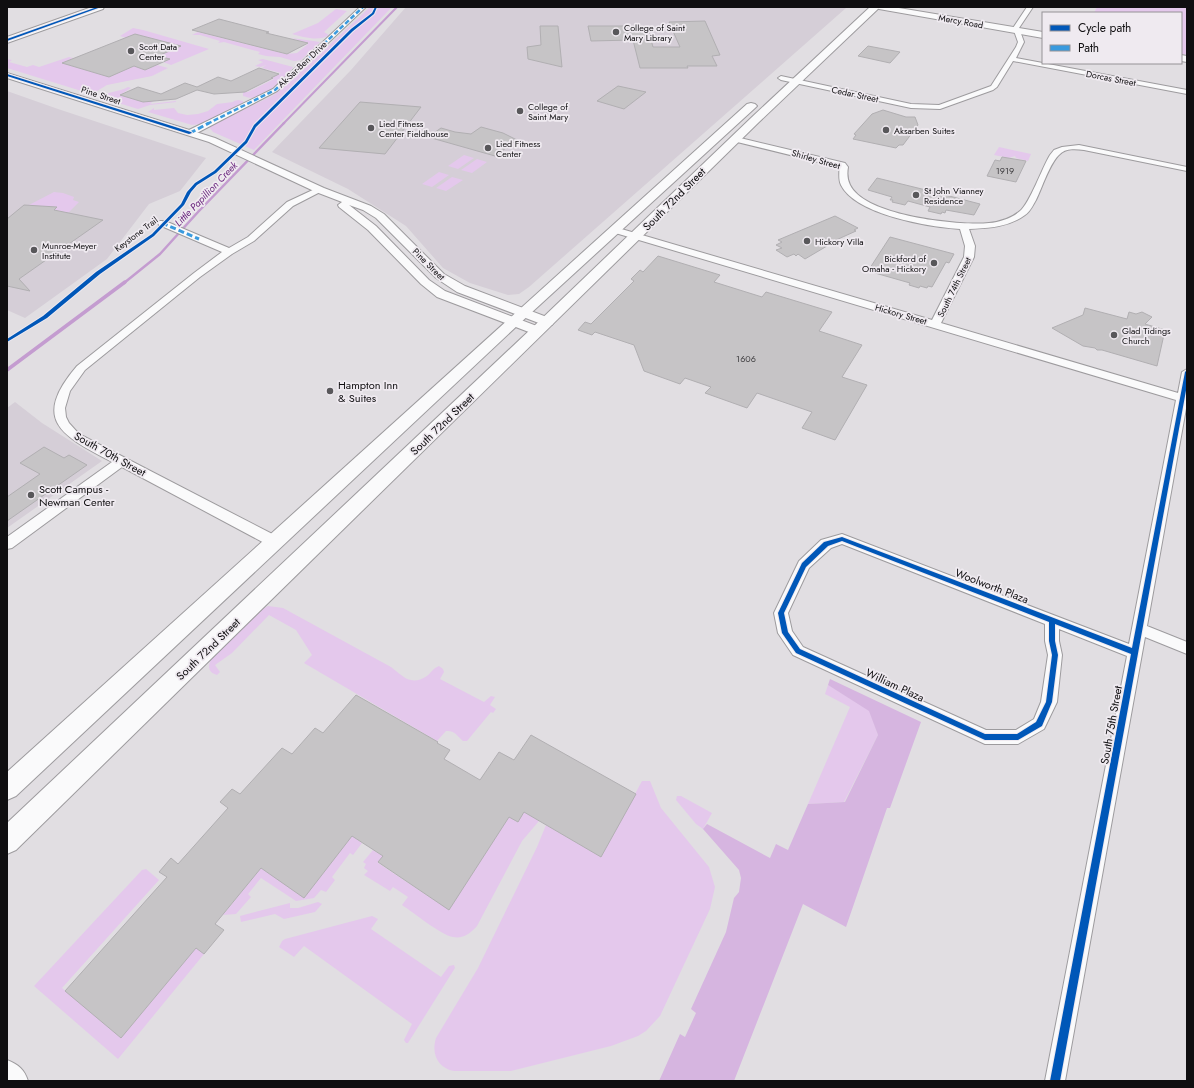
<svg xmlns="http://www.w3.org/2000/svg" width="1194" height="1088" font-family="Jost,sans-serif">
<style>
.built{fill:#d5ced7}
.green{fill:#e4c8ec}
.forest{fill:#d6b5e0}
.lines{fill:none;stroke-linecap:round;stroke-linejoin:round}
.stream-far2{stroke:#c49cd0;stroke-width:2}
.stream-far1{stroke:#c49cd0;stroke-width:2.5}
.stream{stroke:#c49cd0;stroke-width:3.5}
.building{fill:#c6c4c6;stroke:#b1afb2}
.minor-casing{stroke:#9d9b9e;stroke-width:2}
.tertiary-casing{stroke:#9d9b9e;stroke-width:2}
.secondary-casing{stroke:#9d9b9e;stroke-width:2}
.primary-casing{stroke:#9d9b9e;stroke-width:2}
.minor{fill:#fafafb;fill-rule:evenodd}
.tertiary{fill:#fafafb;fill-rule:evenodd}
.secondary{fill:#fafafb;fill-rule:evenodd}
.primary{fill:#fafafb;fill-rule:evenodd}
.quiet-far1{stroke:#3a9ade;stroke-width:2.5;stroke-dasharray:5 2.5;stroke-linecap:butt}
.quiet{stroke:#3a9ade;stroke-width:3;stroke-dasharray:6 3;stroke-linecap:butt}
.cycleway-casing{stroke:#efeaf0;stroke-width:2}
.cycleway{fill:#0057b8;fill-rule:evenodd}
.poi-dot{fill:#58575a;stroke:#efeaf0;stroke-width:1.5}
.labels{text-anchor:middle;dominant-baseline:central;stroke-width:3.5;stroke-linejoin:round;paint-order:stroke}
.far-street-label{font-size:9px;fill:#0f0e10;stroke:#efeaf0}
.far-poi-label{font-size:9px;fill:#0f0e10;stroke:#efeaf0;text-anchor:start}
.number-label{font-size:9px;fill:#3d3c3e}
.far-water-label{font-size:10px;font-style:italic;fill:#6a267d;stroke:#efeaf0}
.street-label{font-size:11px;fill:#0f0e10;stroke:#efeaf0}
.poi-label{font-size:11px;fill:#0f0e10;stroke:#efeaf0;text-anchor:start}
</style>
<rect width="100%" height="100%" fill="#e1dee2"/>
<path class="built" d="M406,7H845L846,8L529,287L519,294L508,295L470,283L443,268L406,226L348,189L272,152L351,70Z
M7,91L58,109L206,158L180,191L149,204L107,259L25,318L7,310Z
M15,402L42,423L102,461L7,528V408Z"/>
<path class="green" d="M370,7H392L254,150L213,132L209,127L272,96L283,88Z
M1097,7H1187V55L1181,54V13H1094Z
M336,9L347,11L324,32L329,35C319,42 303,37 292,34L318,23Z
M133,28L143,30L209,49L171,65L163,62L170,59L158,56L181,46L135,34L126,38L120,36Z
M198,32L286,54L297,53L308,44L292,38L320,42L301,60L294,61L280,57L266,56L258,54L260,52L224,42L218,43L220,41L200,35H192Z
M69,57L73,58L62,63L109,77L134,66L145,70L157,65L168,68L152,76L107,85L97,91L88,93L7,68V59L12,60L9,62L27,67L33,65L39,67Z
M263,59L293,67C285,79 269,93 255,97C251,99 247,97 243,96V92H248L274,79L272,78L281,73L262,68L266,65L261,67L255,66L263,62L258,60Z
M128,87L131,88L120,95L143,102L153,101L150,104L176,101V102L150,105L138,109L99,97C106,92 119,92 128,87Z
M238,100L243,101V104L201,124L192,125L148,112L154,108V110L174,108L178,113L187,115L198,114L208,111L217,104L233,102L234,101Z
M999,147L1031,154L1028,161L1016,158L1015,156L1009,158L994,155Z
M464,155L474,158L458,169L448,166Z
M477,159L487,162L472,173L461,170Z
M439,172L449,175L432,187L422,184Z
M452,177L463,180L446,191L436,188Z
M54,192L63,193L74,197L73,200L79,202L68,213L54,210L56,207L27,206Z
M268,606L283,608L391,667C402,675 410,687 427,676C431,673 433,668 439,666L443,669L444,672L440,679L484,702L491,696L495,697L490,705L496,709L493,713L491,712L467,741H463C457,736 455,730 446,731L437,741L304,663L312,655L296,630L269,615L232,653L215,665L220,672L217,675C209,673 207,667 211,660L263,609Z
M828,685L870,711L878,735L844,802L808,804L850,707L825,694Z
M642,781H650L661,808L709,867L715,887L710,909L660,1016L646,1031L638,1036L611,1046L511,1071H454C438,1068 431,1054 436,1038L478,968L537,847L546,825L601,857Z
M677,796H681L712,813L703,829L696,824L676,800Z
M524,812L539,821L522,841L477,926C471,933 463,939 453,937C441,935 414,913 402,905L408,897L393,887L390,891L364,875L368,871L364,868L366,864L363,862L373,850L383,856L378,863L449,910L509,817L518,822Z
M352,836L362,843L353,855L350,853L332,877L335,880L326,892L321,890L314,898L296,901L261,878L248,894L251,897L236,914L223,915L261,868L304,898Z
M146,869L159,880L62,988L121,1038L196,948L204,954L118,1059L34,986L142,870Z
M318,902L322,904L315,912L284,919L275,914L241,922L240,916L290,903V908H298Z
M372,916L378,919L371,929L441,977L449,966L454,965L455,968L408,1043H406L404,1040L412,1024L304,946L294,957L279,947L282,941L285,939Z"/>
<path class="forest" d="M830,679L921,722L890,808H887L846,927L803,904L734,1081H659L680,1034L685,1037L696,1013L691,1009L726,932L734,898L739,892L741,878L739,870L703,829L707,824L770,858L776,844L788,850L808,804L845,802L878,735L869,711L828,685Z"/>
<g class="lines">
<path class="stream-far2" d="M283,124L397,7"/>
<path class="stream-far1" d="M124,283L160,254L198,212L284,123"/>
<path class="stream" d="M7,370L125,282"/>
</g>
<path class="building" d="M219,19L269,32L266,33L308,43L287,54L192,30Z
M705,21L720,55L712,56L717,66H687L688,68H640L633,40L591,41L588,26H643L648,29L653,47H680L669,22Z
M540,26H558L562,67L528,59L527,47L541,45Z
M135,34L181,46L158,56L170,59L145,70L134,66L109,77L62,63Z
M868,46L900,52L890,63L858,56Z
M259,68L279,74L271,78H273L245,92L214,94L197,90L176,99L143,102L120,95L138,87L161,94L185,83L197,87L218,77L231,81Z
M618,86L646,92L624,109L597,101Z
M360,102L421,107L385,154L319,148Z
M883,110L906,117H915L918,125L903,145H899L896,148L853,139L856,135L854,134L872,114Z
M481,127L503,133L517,140L495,156L428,137L441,128L455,132L471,134Z
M1002,157L1026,161L1016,182L987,176L995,160L1000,161Z
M877,178L930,191L980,204L974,215L946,210L945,213L942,212L941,214L928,211L930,207L908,201L905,205L892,202L893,200H890L892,197L868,190Z
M24,205L57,207L54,210L103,220L19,279L30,291L7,286V219Z
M835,216L858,228L854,230L856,231L825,245L827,246L805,259L798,254L796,256L794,254L787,257L776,250L782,248L776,245L782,242L778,240Z
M890,237L954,254L949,263L946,262L932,287L928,286L927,288L920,286L919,288L909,285L910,283L868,271Z
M658,256L720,275L714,282L762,297L766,292L832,312L819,331L862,345L842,377L867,385L835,440L802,428L812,412L757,393L747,408L705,393L711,387L685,378L680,384L644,371L634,345L595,332L592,335L578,330L585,322L591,324L634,281L631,279L640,270L643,272Z
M1085,308L1127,319L1129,312L1136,314L1142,312L1152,317L1145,324L1165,330L1157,366L1102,350H1097L1095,348L1083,346L1052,328L1083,315Z
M44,447L64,458L69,455L87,465L7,521V497L40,474L20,463Z
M356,695L438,742L437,743L450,750L444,759L480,780L499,752L514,760L531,735L636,794L601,857L524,812L518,822L509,817L449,910L378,862L383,856L352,836L304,898L261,868L215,924L224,930L204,954L196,948L121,1038L65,991L167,877L159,872L171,858L178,864L228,808L220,802L232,789L240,794L282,748L292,754L315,728L323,733Z"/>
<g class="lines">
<defs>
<path id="minor" d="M360,7H366L277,91L193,135H187V131L273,89Z
M1027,7H1033L1019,28L1024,42L1016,58L1187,90V94L1013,61L997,87L993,90L940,109L911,108L781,80L778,78L781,76L911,104L939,105L991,86L1016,47L1018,42L1013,28Z
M733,137H736L845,163L848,167C847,173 847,179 850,185C865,216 958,226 989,223C1000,222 1012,218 1020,211C1030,203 1042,168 1050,155L1054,150L1062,147L1079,145L1187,167V171L1084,150C1076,149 1066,148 1060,154C1050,162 1042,188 1036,200C1033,205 1030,212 1025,215C1009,227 989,228 969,229L975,246L974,257L941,323L1178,393L1182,372L1187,369V403L1147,626L1187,642V654L1145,637L1065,1081H1045L1127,656L1059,629V641L1062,655L1057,702L1044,729L1018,744H985L793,655L778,633L774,613L799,561L821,540L842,534L1129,644L1176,400L612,232L611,230L612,228H618L932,320L964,257L965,246L960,229C930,227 856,215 841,185C838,179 840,172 839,167L733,141ZM842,544L1045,624V641L1048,655L1041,702L1034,719L1016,730H986L803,647L792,631L788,613L809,568L831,548Z
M317,188H320L324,190L293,206L254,241L232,254L200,277L85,370L70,391L65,408L66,417L69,423L79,434L280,538L281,542L280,546L275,547L270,546L122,467L12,548L7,549V537L112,462C63,436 30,421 77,366L194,273L222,252L159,225L158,223L159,221H165L229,248L248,237L287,202Z"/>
<path id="tertiary" d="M7,73L215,138L324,188L371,206L384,214L444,274L465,286L552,319L554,322L552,325H544L457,292L436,278L376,218L363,210L349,205L376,226L429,280L445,291L542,328L544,331L542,334H534L437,297L421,284L368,230L339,207L338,205L342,202L316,192L209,142L7,78Z"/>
<path id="secondary" d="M92,7H104L103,9L7,43V37Z
M875,7H893L1043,32V38L879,9Z
M1181,55L1187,56V62L1181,61Z"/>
<path id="primary" d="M870,7H880L759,122L16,850L7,854V823L532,328L751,118Z
M751,103L755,104L757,106L755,108L519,324L16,796L7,800V772L747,104Z
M7,1060C19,1065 24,1069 28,1081H7Z"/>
</defs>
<use href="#minor" class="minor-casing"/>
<use href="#tertiary" class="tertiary-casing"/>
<use href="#secondary" class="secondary-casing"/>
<use href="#primary" class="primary-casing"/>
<use href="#minor" class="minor"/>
<use href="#tertiary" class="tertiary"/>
<use href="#secondary" class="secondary"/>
<use href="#primary" class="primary"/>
<path class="quiet-far1" d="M207,124L275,90L363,7"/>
<path class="quiet" d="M190,133L209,123
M162,223L199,239"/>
<defs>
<path id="cycleway" d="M97,7H101L7,41V39Z
M375,7H377L374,14L353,31L256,127L247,143L216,173L197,185L191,192L184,205L154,236L100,274L47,318L7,342V339L43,316L96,272L152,234L181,204L187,192L195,183L214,171L245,141L254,125L351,29L372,13Z
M7,74L191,132L192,133L189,134L7,76Z
M1187,370V385L1060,1081H1050L1131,654L1055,624V641L1058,655L1052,702L1042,726L1018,740H985L796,653L782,633L778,613L802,563L824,542L842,537L1132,648L1185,372ZM842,541L1049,622V641L1052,655L1046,702L1036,722L1017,734H985L800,649L788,632L784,613L806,567L828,546Z"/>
</defs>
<use href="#cycleway" class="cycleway-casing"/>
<use href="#cycleway" class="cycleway"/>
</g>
<g class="poi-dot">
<circle cx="616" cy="32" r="4"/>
<circle cx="131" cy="51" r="4"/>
<circle cx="520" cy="111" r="4"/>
<circle cx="371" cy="128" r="4"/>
<circle cx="886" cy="130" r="4"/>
<circle cx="488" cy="148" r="4"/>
<circle cx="916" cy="195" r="4"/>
<circle cx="807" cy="241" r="4"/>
<circle cx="34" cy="250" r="4"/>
<circle cx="934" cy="263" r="4"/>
<circle cx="1114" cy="335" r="4"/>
<circle cx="330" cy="391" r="4"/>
<circle cx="31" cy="495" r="4"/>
</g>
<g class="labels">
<g class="far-street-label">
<text transform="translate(961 21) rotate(10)">Mercy Road</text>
<text transform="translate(302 64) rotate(-43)">Ak-Sar-Ben Drive</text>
<text transform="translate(1111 78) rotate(11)">Dorcas Street</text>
<text transform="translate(855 94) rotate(12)">Cedar Street</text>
<text transform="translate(101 95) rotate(18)">Pine Street</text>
<text transform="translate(816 159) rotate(16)">Shirley Street</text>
<text transform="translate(136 234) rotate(-37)">Keystone Trail</text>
<text transform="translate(429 264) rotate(45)">Pine Street</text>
<text transform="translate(954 287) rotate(-64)">South 74th Street</text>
<text transform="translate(901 314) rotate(16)">Hickory Street</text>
</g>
<g class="far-poi-label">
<text x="624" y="27">College of Saint<tspan x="624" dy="10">Mary Library</tspan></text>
<text x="139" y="46">Scott Data<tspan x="139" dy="10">Center</tspan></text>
<text x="528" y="106">College of<tspan x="528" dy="10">Saint Mary</tspan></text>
<text x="379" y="123">Lied Fitness<tspan x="379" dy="10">Center Fieldhouse</tspan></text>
<text x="894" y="130">Aksarben Suites</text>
<text x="496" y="143">Lied Fitness<tspan x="496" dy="10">Center</tspan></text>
<text x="924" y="190">St John Vianney<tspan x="924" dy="10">Residence</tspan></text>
<text x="815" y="241">Hickory Villa</text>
<text x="42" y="245">Munroe-Meyer<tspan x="42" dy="10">Institute</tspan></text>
<text x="926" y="258" text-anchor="end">Bickford of<tspan x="926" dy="10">Omaha - Hickory</tspan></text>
<text x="1122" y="330">Glad Tidings<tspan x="1122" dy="10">Church</tspan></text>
</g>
<g class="number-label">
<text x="1005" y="170">1919</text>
<text x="746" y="358">1606</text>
</g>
<g class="far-water-label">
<text transform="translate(206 194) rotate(-46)">Little Papillion Creek</text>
</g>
<g class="street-label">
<text transform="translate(674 199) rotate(-45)">South 72nd Street</text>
<text transform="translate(442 424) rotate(-44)">South 72nd Street</text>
<text transform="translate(110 454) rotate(29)">South 70th Street</text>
<text transform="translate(992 586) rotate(21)">Woolworth Plaza</text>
<text transform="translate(208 649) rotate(-44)">South 72nd Street</text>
<text transform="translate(895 685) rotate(25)">William Plaza</text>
<text transform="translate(1111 725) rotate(-80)">South 75th Street</text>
</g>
<g class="poi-label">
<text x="338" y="385">Hampton Inn<tspan x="338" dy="13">&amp; Suites</tspan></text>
<text x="39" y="489">Scott Campus -<tspan x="39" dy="13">Newman Center</tspan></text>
</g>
</g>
<rect width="1194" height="1088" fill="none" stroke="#0f0e10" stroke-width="16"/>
<rect x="1042" y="12" width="140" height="52" fill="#efeaf0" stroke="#959296"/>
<rect x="1050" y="25" width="20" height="6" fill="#0057b8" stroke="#959296"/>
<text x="1078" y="32" font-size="12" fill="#0f0e10">Cycle path</text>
<rect x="1050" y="45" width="20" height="6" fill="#3a9ade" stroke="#959296"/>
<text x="1078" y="52" font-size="12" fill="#0f0e10">Path</text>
</svg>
